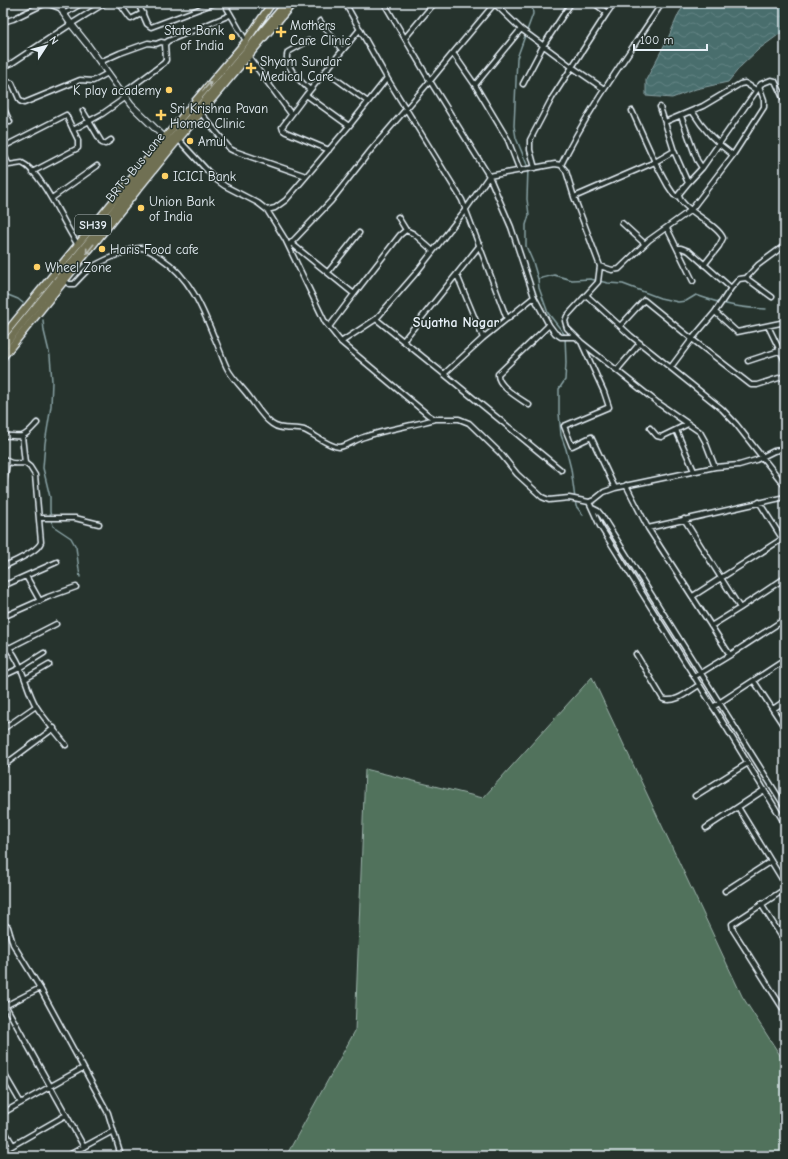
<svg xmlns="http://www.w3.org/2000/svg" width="788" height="1159" font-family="'Comic Neue',sans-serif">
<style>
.grass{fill:#51725c;stroke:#9cb2aa}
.water{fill:url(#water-waves);stroke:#89a2a5}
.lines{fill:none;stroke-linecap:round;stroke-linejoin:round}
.stream{stroke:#89a2a5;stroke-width:1.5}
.street-casing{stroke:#e8f1f8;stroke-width:7}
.secondary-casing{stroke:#e8f1f8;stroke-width:8}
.primary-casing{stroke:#e8f1f8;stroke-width:9}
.street{stroke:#26332d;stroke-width:4}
.secondary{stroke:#26332d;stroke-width:5.5}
.primary{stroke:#706f52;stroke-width:6}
.oneway{stroke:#b8bdb6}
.poi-dot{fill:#ffd166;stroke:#26332d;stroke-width:1.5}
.labels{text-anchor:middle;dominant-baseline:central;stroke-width:3;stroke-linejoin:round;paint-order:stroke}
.shield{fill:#26332d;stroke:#aeb8bb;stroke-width:1}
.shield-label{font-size:12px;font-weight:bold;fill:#e8f1f8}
.poi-label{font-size:13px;fill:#e8f1f8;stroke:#26332d;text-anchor:start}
.street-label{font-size:13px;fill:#e8f1f8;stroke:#26332d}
.neighbourhood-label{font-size:14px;font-weight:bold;fill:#e8f1f8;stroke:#26332d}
</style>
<defs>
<pattern id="water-waves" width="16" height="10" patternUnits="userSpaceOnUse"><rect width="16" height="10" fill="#496e6d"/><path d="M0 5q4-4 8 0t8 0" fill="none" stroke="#638383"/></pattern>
</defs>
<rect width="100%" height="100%" fill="#26332d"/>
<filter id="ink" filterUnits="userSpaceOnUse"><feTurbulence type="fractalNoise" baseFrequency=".025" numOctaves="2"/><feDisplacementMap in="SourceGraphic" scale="8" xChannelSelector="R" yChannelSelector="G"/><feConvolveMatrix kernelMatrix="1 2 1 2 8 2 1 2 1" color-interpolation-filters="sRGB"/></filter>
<g filter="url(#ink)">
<path class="grass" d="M592,677L742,996L785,1063V1156H286L355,1031L365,769L483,798Z"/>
<path class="water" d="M686,3H785V30L759,49L741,66L728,82L696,89L672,98L646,96V80L669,36L679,13Z"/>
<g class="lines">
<path class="stream" d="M532,3L533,14L517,58L514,126L516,138L528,167L527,199L529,215L526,225V246L533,262L538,279L539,288L548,313L565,335L566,363L565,380L559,389V413L561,435L566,449L571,469L576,506L583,515
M538,279L554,275L572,280L590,279L608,283L623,284L660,298L678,302L686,301L696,295C721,304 740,308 766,309
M3,293L18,299L23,303
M43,320L44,331L50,356L52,381L51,406L45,443L43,468L50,497V512L53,526L71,538L76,547L80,577"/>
<defs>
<path id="street" d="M119,3L130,18L131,19L143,13
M138,3L147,24L151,27L215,3
M224,3L246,41
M345,3L387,78L462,200L507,319
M384,3L430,81L453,53
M428,3L431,7L435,3
M495,3L453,53L475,85L521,29L572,67L552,98L530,140V150L535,168
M594,3L607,13L572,67L604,89
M495,4L521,29
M607,13L614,3
M64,14L82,3
M320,21L342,50
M3,22L13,19L46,3L62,9
M405,38L431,7
M308,41L288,52C282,65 301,82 310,90
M248,56L291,114
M100,62L120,53L148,43L156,44L161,42L166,43
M3,67L12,63L71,24L105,3
M325,71L368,102
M3,84L7,82L12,83L20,101L24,103L80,80L93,81L108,73
M523,84L543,46L571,3
M475,85L508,140L520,171
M122,94L164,63L166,60L165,44L168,41L230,15
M306,95L349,126
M3,107L10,122
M660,107L674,151
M83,111L102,143L105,144L111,140
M632,111L655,162L668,186L674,195L679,197
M692,111C703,129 716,143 733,155
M201,113L230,149L234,151L306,176
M681,116L697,160L702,168
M665,122L703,106L740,84L745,83L756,90
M73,130L102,114L125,98
M178,139L215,179L225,186L258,203L267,210L285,239L325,322L341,342
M3,147L66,115L78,140V148L32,172
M329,150L286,132L283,130L282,127L306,95L360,29
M3,153L9,165L22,163C42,172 64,225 78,245
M561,165C589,107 627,57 662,3
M688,183L679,194C678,208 717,223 723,238L719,246L704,265
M574,197L655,162L674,151L688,183L702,168L761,84L771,80L775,81L785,102
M52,198L97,166
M267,210L275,208L286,200L349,126L387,78
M398,217L406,230
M622,223L645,244
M667,228L693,281
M291,243L331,201L371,150L430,81L489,176L511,227L534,297L549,325L555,333L561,337H576
M290,244L291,243L354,294L400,235L406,230L414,234L433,251
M677,248H681L689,251L731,288L715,312L692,339L751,385H757L785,376
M600,266L612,270L619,269L649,240L691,210L733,155L764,107V100L759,86
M328,272L359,233
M457,275L483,338
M746,278L758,265L785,245
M65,281L69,284H74C79,279 83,274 89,269C98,263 131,247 142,248C149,249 155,254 161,258C189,276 202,307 214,337C219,347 222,358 227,368C232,378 240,385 247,394C255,404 261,416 272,424C281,431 293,427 304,430C314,434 329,447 339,447C345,447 357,439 364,437C387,429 411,426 435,419
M731,288L739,279L746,278L772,297
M586,295L631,336L722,409L736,424L785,486
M715,312L737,332L785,322
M376,319L444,374L483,338L534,297
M620,326L644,300L692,339L671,367
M768,326L785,361
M329,327L354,294
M403,341L480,245
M582,344L604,392L609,407L564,426L572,446L591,437L615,488
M748,361L785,349
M617,370L640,343
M444,374L561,470
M529,405C519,398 497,386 498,374L549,325
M650,428L657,436L661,437L688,424
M676,430L694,471
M3,436C10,435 16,437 22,436C28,434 33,427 37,423
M22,436L25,463
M3,458C10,465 16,463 25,463L30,467L35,475L41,542C38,552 12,562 3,567
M715,467L705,441L700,432L658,403L581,342L567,328L565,321L567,316L598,282L600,266L574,197L566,171L561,165L555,164L489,176L466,209L416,273L376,319L341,342L428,415L435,419H459L469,423L500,453L517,474L542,497L549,500L569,498L589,502L594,500L604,492L615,488L715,467L739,465L756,460L774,451L785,449
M626,485L648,528L730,655L694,677
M3,490L7,463
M589,502L600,526L727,729L785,824
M759,502L785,543
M592,508L598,511L602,516L785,807
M39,518H75L99,524
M684,519L721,578L693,596
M648,528L785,497
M26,576L40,601
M3,586L57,562
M740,608L785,578
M3,617L48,597L76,587
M711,626L740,608L721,578L782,539
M3,643C22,656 25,688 36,706C44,719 57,733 66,745
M9,648L56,624
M636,654L663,699C675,704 689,691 699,685
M730,655L785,619
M3,676L20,668L44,653
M25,679L49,665
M754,681L785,728
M713,707L785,660
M773,709L785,701
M3,729L36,706
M3,766L54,728
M695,796L748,763
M738,807L785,884
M706,828L764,790
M785,889L732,924L733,930L785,1012
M725,891L771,861
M761,904L785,942
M3,924L8,927L13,944L40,988L108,1113L121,1156
M778,931L785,927
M3,1001L84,1147
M3,1007L40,988
M3,1072L21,1103
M3,1113L83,1068
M3,1128L13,1145
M3,1151L66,1115
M67,1156L113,1131"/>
<path id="secondary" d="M59,3L64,14L71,24L87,44L131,105L165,138"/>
<path id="primary" d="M3,336L186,112L246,41L272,3
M3,347L156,158L286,3
M3,357L172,147L293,3"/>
</defs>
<use href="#street" class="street-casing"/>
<use href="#secondary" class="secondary-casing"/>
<use href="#primary" class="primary-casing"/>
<use href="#street" class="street"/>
<use href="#secondary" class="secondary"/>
<use href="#primary" class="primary"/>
</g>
<defs><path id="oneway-shaft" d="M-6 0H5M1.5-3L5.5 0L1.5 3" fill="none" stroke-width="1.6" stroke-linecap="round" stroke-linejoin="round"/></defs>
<g class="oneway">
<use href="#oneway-shaft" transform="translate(207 86) rotate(-50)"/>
<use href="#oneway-shaft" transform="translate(90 249) rotate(129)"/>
</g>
</g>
<g class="poi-dot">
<path d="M279 26h4v4h4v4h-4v4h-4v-4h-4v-4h4z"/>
<circle cx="232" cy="37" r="4"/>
<path d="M249 62h4v4h4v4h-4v4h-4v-4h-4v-4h4z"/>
<circle cx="169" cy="90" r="4"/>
<path d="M159 109h4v4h4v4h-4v4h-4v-4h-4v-4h4z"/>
<circle cx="190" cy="141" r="4"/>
<circle cx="165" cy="176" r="4"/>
<circle cx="141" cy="208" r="4"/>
<circle cx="102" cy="249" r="4"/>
<circle cx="37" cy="267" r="4"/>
</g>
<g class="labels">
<rect class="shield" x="75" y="215" width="36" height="20" rx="3"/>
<g class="shield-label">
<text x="93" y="225">SH39</text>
</g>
<g class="poi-label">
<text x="290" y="25">Mothers<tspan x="290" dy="15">Care Clinic</tspan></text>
<text x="224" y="30" text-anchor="end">State Bank<tspan x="224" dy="15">of India</tspan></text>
<text x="260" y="61">Shyam Sundar<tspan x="260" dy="15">Medical Care</tspan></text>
<text x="161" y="90" text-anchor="end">K play academy</text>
<text x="170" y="108">Sri Krishna Pavan<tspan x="170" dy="15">Homeo Clinic</tspan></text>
<text x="198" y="141">Amul</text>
<text x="173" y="176">ICICI Bank</text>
<text x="149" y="201">Union Bank<tspan x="149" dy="15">of India</tspan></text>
<text x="110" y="249">Haris Food cafe</text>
<text x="45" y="267">Wheel Zone</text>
</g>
<g class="street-label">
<text transform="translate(135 167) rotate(-51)">BRTS Bus Lane</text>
</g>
<g class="neighbourhood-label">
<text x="456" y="322">Sujatha Nagar</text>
</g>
</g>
<rect width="788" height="1159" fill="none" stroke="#26332d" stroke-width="16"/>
<rect x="8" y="8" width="772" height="1143" fill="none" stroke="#e8f1f8" stroke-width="1.5" filter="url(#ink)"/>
<g transform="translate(46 46) rotate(54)" stroke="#26332d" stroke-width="3" paint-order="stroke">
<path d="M0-3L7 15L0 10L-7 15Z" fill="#e8f1f8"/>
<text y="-6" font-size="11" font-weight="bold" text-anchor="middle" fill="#e8f1f8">N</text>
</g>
<path d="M634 44v6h73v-6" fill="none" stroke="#e8f1f8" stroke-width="2"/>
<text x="640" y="44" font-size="12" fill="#e8f1f8" stroke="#26332d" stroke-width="3" paint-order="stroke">100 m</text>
</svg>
